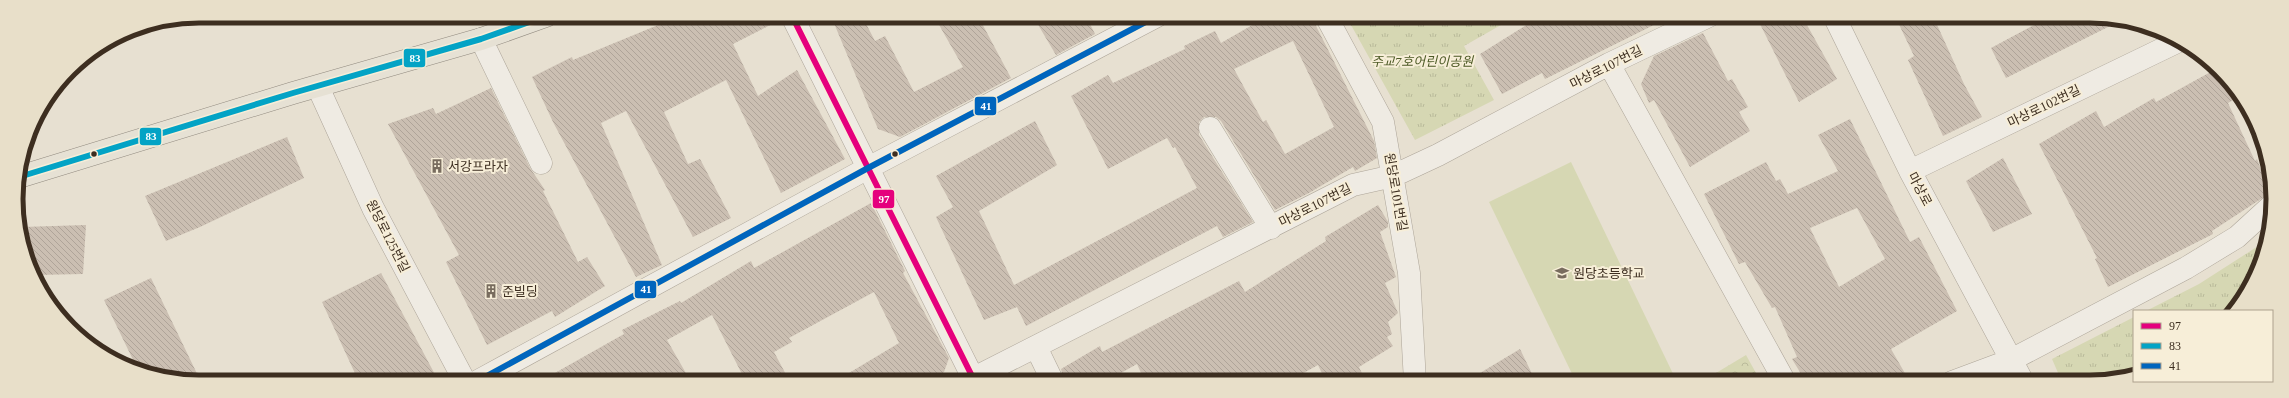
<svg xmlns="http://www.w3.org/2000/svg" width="2289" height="398" font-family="'Times New Roman','Noto Sans KR',serif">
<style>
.grass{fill:url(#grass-tufts)}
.forest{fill:url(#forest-crowns)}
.pitch{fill:#d6d7b3}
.building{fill:url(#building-back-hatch);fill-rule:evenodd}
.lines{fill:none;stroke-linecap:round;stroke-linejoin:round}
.minor-casing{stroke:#ada599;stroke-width:23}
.major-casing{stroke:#928b80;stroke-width:23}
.minor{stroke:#efebe3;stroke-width:22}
.major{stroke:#e6e1d4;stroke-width:22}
.bus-1-casing{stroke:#f7eed8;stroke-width:9}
.bus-2-casing{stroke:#f7eed8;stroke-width:9}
.bus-3-casing{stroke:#f7eed8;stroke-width:9}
.bus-1{stroke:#e5007d;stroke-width:6}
.bus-2{stroke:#03a3c5;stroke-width:6}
.bus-3{stroke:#0065bd;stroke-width:6}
.bus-dot{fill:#3d2e20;stroke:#f7eed8;stroke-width:1.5}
.labels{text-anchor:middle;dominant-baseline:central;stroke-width:4;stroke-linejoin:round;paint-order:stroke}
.park-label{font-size:13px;font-style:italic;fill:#4d5a26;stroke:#f7eed8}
.street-label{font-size:13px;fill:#3d2e20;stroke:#f7eed8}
.poi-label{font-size:13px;fill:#3d2e20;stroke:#f7eed8;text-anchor:start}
.rim{fill:none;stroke:#3d2e20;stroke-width:5}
.line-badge{stroke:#f7eed8;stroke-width:1.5}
.badge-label{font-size:11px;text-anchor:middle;font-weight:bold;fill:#fff}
</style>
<defs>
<pattern id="grass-tufts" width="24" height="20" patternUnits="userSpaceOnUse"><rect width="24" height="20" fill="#d6d7b3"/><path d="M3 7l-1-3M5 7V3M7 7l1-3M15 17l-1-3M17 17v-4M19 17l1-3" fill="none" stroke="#b9b99a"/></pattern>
<pattern id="forest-crowns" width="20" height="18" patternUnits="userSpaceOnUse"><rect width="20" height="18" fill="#d6d7b3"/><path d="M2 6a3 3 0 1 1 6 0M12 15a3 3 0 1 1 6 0" fill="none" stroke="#b9b99a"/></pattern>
<pattern id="building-back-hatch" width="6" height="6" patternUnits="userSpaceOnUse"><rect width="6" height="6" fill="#cbbfb2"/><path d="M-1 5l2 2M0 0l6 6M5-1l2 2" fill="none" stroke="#afa499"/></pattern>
</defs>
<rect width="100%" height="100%" fill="#e7e0d1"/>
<path class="grass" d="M1346,16H1496L1501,25L1464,46L1494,100L1415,140Z
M2266,241L2259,269L2231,311H2146L2199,284Z
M2134,317V373L2102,382H2062L2052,359Z"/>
<path class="forest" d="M1746,355L1761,382H1720L1716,373Z"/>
<path class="pitch" d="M1571,162L1677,382H1576L1489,202Z"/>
<path class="building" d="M680,16H780V20L733,44L758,96L797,70L845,159L781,193L726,80L664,112L688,164L700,159L731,218L693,237L626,111L601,123L662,265L636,277L553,122L532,77L572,57L573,60Z
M831,16H862L875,41L885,36L914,92L963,67L934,16H978L1011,78L900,137L878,129Z
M1051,16H1086L1095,34L1056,55L1037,23Z
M1268,16H1311L1374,141L1377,158L1355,171L1353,167L1309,193L1275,210L1221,121L1216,117H1204L1199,122V135L1253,222L1223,237L1217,226L1026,326L1017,307L984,320L936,217L953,207L936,176L1035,121L1057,165L979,211L1014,285L1197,188L1175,147L1173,148L1167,138L1108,169L1071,96L1108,75L1113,83L1185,49L1184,46L1215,31L1221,43ZM1293,41L1334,127L1285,154L1266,120L1263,122L1234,69Z
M1541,16H1672L1545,79L1542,73L1502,94L1480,54Z
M1756,16H1802L1837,79L1799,102Z
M1895,16H1933L1964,84L1982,117L1943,136L1908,60L1914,56Z
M2051,16H2102L2120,21L2006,78L1991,48Z
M1703,33L1728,81L1732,79L1748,107L1739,112L1750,131L1690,167L1654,100L1649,103L1641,84L1654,56Z
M2216,69L2224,76L2237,98L2228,103L2255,161L2257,159L2270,193L2212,231L2213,234L2108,287L2095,259L2097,258L2039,144L2096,111L2104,127L2154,98L2156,102Z
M491,88L530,168L545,190L543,191L578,262L587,257L605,286L555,317L552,311L487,345L446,262L459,255L388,124L433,108L436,114Z
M1850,119L1910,242L1919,237L1957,311L1891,349L1910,382H1806L1792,359L1797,357L1775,307L1772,308L1745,262L1739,264L1704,194L1766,162L1776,181L1780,179L1788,194L1838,171L1818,135ZM1857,208L1885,259L1839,287L1810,228Z
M287,137L304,178L200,227L166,241L145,196Z
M2003,158L2032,214L1993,232L1966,181Z
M871,203L905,271L903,273L949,358L944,372L928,382H834L899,343L874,292L789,338L792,342L774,352L790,382H746L712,315L667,340L691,382H539L624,334L622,330L680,301L681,303L751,261L754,268Z
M1378,205L1388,222V227L1380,232L1396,277L1385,283L1398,313L1388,322L1392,334L1387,337L1393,346L1359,367L1366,382H1326L1318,365L1287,382H1145L1137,364L1105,382H1065L1061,369L1100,346L1102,352L1239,281L1245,292L1326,241L1325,237Z
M86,225L83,274L36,275L26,258L22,227Z
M381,273L439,382H359L322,302Z
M151,278L201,382H187L137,368L104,300Z
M1520,349L1536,382H1465Z"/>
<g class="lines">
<defs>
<path id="minor" d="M792,16L975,382
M1326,16L1383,122L1409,273L1415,382
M1834,16L1910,171L2023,382
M481,39L541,163
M1609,64L1785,382
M318,87L373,208L465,382
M1210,128L1271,228
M1910,171L2179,41
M1036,347L1053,382
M476,382L868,168L1157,16
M966,382L1353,185L1393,176L1438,155L1609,64L1709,16
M1952,382L2011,360L2186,268L2237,237L2272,205"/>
<path id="major" d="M19,177L293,93L481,39L546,16"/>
</defs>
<use href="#minor" class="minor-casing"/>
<use href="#major" class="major-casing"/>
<use href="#minor" class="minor"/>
<use href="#major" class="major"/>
<defs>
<path id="bus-1" d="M792,16L975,382"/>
<path id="bus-2" d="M19,177L293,93L481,39L546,16"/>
<path id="bus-3" d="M476,382L868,168L1157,16"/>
</defs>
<use href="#bus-1" class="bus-1-casing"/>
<use href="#bus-2" class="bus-2-casing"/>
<use href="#bus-3" class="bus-3-casing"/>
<use href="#bus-1" class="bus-1"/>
<use href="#bus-2" class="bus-2"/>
<use href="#bus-3" class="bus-3"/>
</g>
<defs>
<symbol id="building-bare" viewBox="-9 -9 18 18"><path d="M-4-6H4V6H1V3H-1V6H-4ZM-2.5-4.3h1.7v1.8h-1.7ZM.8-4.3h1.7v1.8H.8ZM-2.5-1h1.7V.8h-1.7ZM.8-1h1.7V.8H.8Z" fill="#786c5e" stroke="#f7eed8" stroke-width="2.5" paint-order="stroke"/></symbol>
<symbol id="school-bare" viewBox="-9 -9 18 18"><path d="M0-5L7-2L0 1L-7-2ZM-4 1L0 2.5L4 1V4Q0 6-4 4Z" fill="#786c5e" stroke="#f7eed8" stroke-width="2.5" paint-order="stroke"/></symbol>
</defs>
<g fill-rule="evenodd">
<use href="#building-bare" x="427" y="156" width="20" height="20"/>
<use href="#school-bare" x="1552" y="263" width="20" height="20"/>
<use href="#building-bare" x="481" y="281" width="20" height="20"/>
</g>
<g class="bus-dot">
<circle cx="94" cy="154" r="3.5"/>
<circle cx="895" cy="154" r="3.5"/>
</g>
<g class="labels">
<g class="park-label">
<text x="1422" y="61">주교7호어린이공원</text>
</g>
<g class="street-label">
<text transform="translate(1606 67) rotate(-27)">마상로107번길</text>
<text transform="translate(2044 106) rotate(-26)">마상로102번길</text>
<text transform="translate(1920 189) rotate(62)">마상로</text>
<text transform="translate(1396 192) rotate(80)">원당로101번길</text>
<text transform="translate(1315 205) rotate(-27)">마상로107번길</text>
<text transform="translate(388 236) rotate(63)">원당로125번길</text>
</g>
<g class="poi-label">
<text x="448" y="166">서강프라자</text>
<text x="1573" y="273">원당초등학교</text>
<text x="502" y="291">준빌딩</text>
</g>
</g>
<path d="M0 0H2289V398H0ZM199 23H2090A176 176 0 0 1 2266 199V199A176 176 0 0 1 2090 375H199A176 176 0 0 1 23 199V199A176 176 0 0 1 199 23Z" fill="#e8dfc9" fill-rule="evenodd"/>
<path class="rim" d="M199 23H2090A176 176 0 0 1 2266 199V199A176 176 0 0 1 2090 375H199A176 176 0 0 1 23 199V199A176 176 0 0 1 199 23Z"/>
<g class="line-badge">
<rect x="403" y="48" width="23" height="20" rx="4" fill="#03a3c5"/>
<rect x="974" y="96" width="23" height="20" rx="4" fill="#0065bd"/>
<rect x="139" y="127" width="23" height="19" rx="4" fill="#03a3c5"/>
<rect x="872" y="189" width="23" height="20" rx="4" fill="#e5007d"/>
<rect x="634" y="280" width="23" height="19" rx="4" fill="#0065bd"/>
</g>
<g class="badge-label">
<text x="415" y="62">83</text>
<text x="986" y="110">41</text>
<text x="151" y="140">83</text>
<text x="884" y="203">97</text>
<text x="646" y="293">41</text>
</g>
<rect x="2133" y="310" width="140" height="72" fill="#f7eed8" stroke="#ada18e"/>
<rect x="2141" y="323" width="20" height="6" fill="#e5007d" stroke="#ada18e"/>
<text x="2169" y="330" font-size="12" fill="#3d2e20">97</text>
<rect x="2141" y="343" width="20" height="6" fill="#03a3c5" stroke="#ada18e"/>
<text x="2169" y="350" font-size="12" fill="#3d2e20">83</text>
<rect x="2141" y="363" width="20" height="6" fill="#0065bd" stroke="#ada18e"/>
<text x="2169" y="370" font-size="12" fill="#3d2e20">41</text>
</svg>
